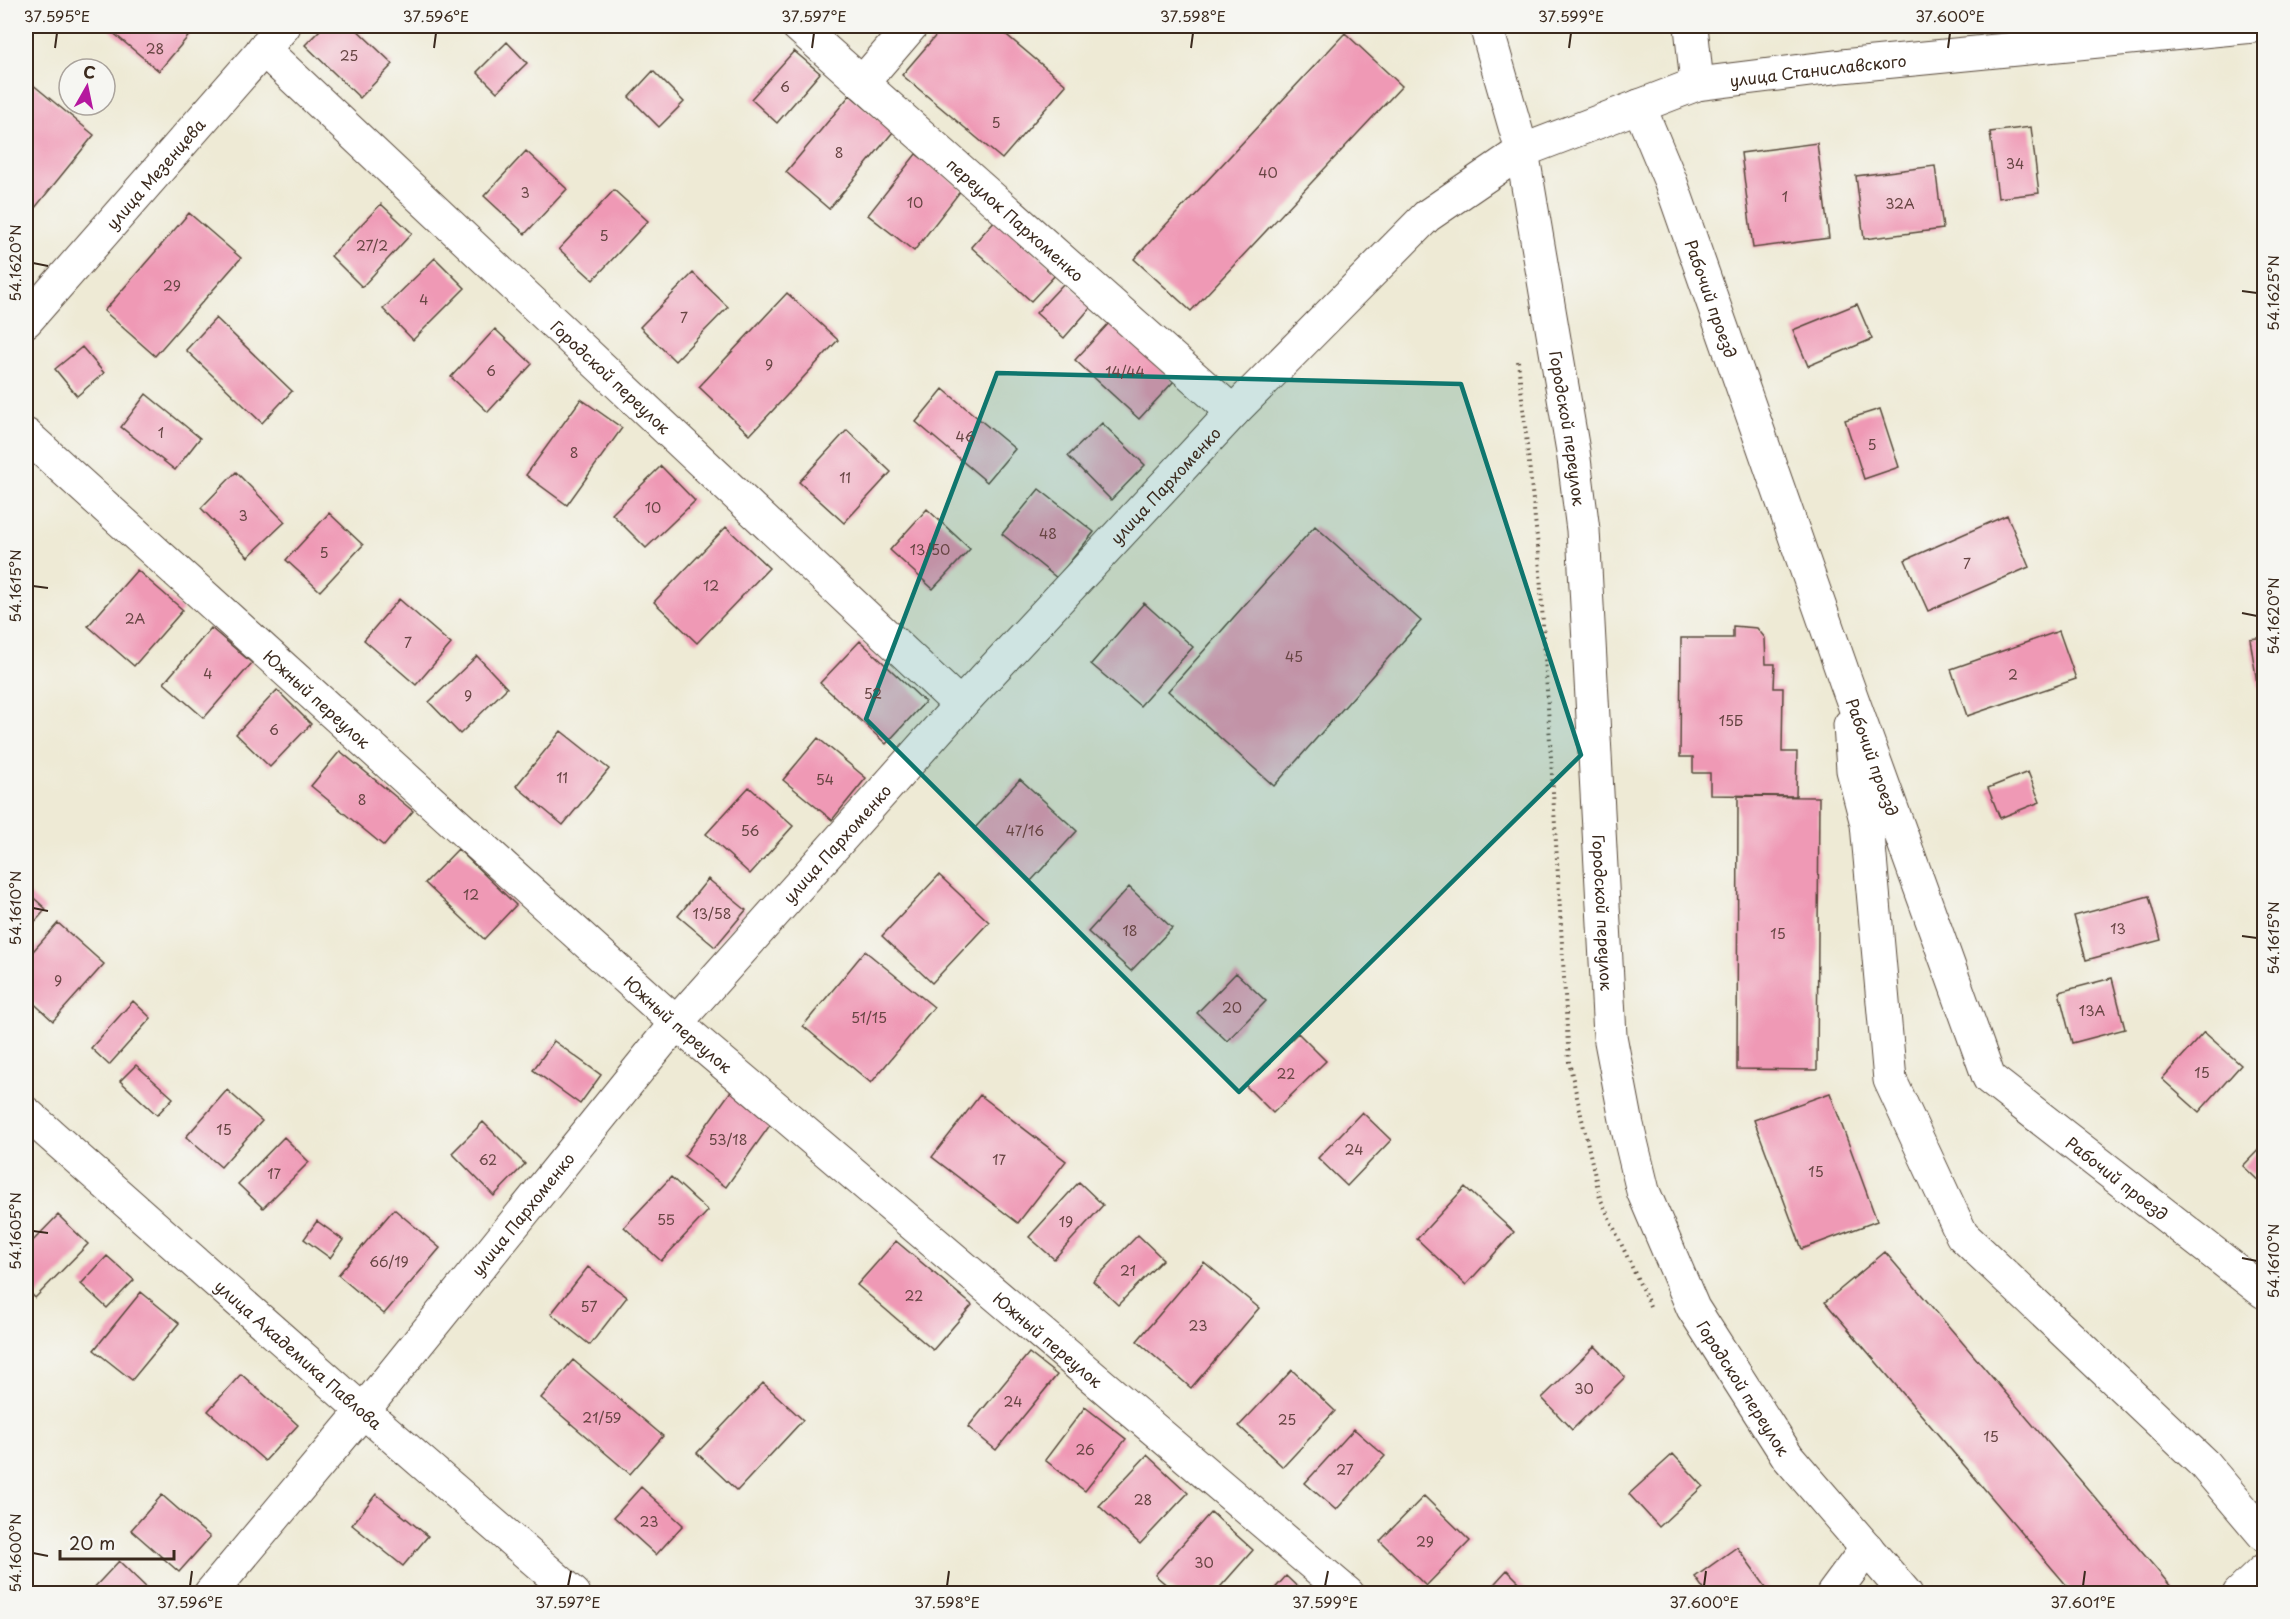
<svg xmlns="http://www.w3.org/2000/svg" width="2290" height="1619" font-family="'Playpen Sans',sans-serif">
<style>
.building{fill:#ef99b5}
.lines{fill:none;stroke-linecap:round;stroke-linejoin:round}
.minor-casing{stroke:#564739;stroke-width:35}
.major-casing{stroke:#564739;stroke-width:35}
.path{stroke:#564739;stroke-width:4;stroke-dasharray:1.5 4.5;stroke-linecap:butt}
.minor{stroke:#fff;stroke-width:33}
.major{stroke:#fff;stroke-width:33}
.marked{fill:#0f766e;fill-opacity:0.2;stroke:#0f766e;stroke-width:4.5;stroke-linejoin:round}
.ticks{fill:none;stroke:#3b2a1e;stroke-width:2}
.labels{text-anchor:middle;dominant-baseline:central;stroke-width:4.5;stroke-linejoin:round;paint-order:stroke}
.number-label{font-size:14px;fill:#684644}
.street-label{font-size:16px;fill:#3b2a1e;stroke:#f6f6f2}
.neatline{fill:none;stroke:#3b2a1e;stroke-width:2}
.ticks-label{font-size:15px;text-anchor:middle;fill:#3b2a1e}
</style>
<rect width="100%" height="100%" fill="#f6f6f2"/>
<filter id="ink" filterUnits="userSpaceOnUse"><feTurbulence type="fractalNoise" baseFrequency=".0167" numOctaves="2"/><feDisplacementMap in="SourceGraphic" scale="12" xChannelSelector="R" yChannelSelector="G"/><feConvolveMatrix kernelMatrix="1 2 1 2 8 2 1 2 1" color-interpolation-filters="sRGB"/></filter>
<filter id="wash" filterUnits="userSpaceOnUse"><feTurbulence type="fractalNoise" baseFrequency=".008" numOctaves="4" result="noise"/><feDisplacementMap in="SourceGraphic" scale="24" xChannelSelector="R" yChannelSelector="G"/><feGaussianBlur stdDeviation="1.35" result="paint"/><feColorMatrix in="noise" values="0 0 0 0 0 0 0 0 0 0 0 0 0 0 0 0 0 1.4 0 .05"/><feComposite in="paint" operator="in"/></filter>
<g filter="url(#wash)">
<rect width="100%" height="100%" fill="#eeead5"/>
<g id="blocks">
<path class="building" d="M105,26H197L159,71Z
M324,26H353L393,64L360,98L305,45Z
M944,26H996L1066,85L1002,159L902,75Z
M1345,33L1402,86L1191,311L1134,259Z
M507,42L527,63L497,92L477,72Z
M794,51L820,73L777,123L751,99Z
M653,71L684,102L659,127L629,97Z
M26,79L94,135L26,219Z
M850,95L893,132L829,209L786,172Z
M2031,127L2039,193L1998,198L1990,132Z
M1817,143L1829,238L1753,248L1741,153Z
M526,151L567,189L525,234L484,196Z
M916,154L962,189L914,251L868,215Z
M1935,166L1943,229L1864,239L1856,176Z
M614,190L648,221L593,280L559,249Z
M381,204L412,233L362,287L331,256Z
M189,213L241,258L155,356L104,311Z
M997,218L1057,273L1031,301L971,247Z
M435,258L465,288L413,340L383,309Z
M693,273L728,307L675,361L640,327Z
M1065,282L1092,306L1064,338L1036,313Z
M787,293L838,340L750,435L699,387Z
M1857,304L1872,339L1808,366L1793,330Z
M216,318L292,391L262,423L186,350Z
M1110,322L1174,381L1139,419L1075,360Z
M495,329L532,364L488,412L451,377Z
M82,347L104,373L77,396L55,369Z
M943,389L1015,449L987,482L916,422Z
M146,394L200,438L175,470L121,427Z
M581,399L622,428L567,505L526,475Z
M1880,409L1899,467L1864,479L1845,420Z
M1102,423L1145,465L1111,500L1068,456Z
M847,430L891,472L844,523L799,482Z
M661,466L695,501L646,548L612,514Z
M236,472L285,522L248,557L201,508Z
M1039,489L1094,532L1057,578L1002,534Z
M927,509L970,549L933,589L890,550Z
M329,513L363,545L320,591L286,560Z
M2007,515L2029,567L1928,611L1905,560Z
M1315,526L1421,621L1274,786L1168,691Z
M726,527L769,568L697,643L654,602Z
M137,570L183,610L134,666L88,626Z
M399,599L451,644L416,685L364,640Z
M1144,603L1193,647L1140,706L1091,664Z
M1733,626L1757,628L1765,638L1766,664H1775L1774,688H1783L1782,752H1797L1796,796L1710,795V773H1693V757H1680L1681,638H1733Z
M211,628L252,663L204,718L164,683Z
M2059,631L2076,679L1967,716L1951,669Z
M2264,637V688L2258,689L2250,639Z
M860,641L925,702L886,744L820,683Z
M477,656L507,688L460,734L429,702Z
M277,690L311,724L270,767L236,734Z
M561,731L609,769L563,825L516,786Z
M818,738L866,778L832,820L783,780Z
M340,751L413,811L384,846L311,786Z
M2028,772L2040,802L2000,818L1988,788Z
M1020,779L1077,831L1031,881L974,829Z
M749,787L793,826L750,874L706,834Z
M1738,796L1819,797L1817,1070L1737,1069Z
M458,849L516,905L484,939L425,883Z
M939,875L989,922L932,983L882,936Z
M708,879L746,910L715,947L678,916Z
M1129,887L1172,928L1131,971L1088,932Z
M26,891L46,909L26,932Z
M2149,896L2161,940L2086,960L2074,916Z
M58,923L104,964L53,1021L26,996V959Z
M865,951L934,1007L871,1083L803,1026Z
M1236,973L1266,1001L1227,1041L1197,1013Z
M2112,978L2125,1029L2072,1043L2059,992Z
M133,1001L151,1018L109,1065L91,1048Z
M2204,1032L2241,1065L2199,1112L2162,1079Z
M1298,1033L1326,1061L1273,1113L1245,1085Z
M554,1041L601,1075L580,1104L533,1070Z
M136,1065L173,1098L157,1115L120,1081Z
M227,1090L262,1121L221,1167L186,1137Z
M731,1091L773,1121L726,1187L684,1156Z
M1830,1093L1877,1221L1802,1249L1754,1120Z
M980,1095L1066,1161L1018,1223L932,1157Z
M1362,1112L1391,1140L1347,1186L1318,1158Z
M483,1122L525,1164L494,1196L452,1153Z
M284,1137L309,1162L263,1208L238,1184Z
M2264,1144V1186L2243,1166Z
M671,1177L708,1211L661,1261L624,1227Z
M1079,1182L1103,1205L1054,1259L1029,1237Z
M1465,1187L1514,1232L1466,1285L1417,1239Z
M394,1209L440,1248L384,1314L338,1275Z
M58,1215L88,1244L35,1298L26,1288V1248Z
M317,1221L343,1240L330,1258L304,1239Z
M1138,1235L1163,1259L1118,1305L1093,1281Z
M896,1241L972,1305L933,1350L857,1285Z
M1885,1252L2158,1571L2177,1594H2074L1825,1302Z
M107,1256L134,1280L107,1308L81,1284Z
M1204,1262L1259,1308L1191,1388L1137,1341Z
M588,1267L627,1297L590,1345L551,1314Z
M141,1292L179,1323L132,1380L94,1350Z
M1595,1346L1625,1377L1572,1430L1542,1398Z
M1029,1353L1057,1375L996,1450L968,1427Z
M573,1360L663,1436L630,1474L541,1398Z
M1292,1370L1335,1411L1283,1467L1239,1426Z
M241,1374L298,1425L265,1461L208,1411Z
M763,1383L803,1420L737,1491L697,1453Z
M1085,1407L1126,1439L1085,1491L1045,1460Z
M1354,1429L1385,1456L1336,1510L1305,1483Z
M1673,1454L1703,1486L1659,1527L1629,1494Z
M1147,1455L1188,1493L1140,1544L1099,1506Z
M641,1487L683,1525L656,1555L614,1517Z
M376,1494L428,1536L403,1566L352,1525Z
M162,1495L210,1537L179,1572L131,1530Z
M1424,1496L1470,1541L1426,1586L1380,1541Z
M1211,1512L1253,1550L1214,1594H1177L1155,1575Z
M1737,1547L1771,1594H1707L1695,1577Z
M119,1561L153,1594H88Z
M1507,1570L1531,1594H1485Z
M1286,1576L1305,1594H1270Z"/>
</g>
</g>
<g filter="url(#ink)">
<use href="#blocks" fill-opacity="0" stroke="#564739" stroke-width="1.5"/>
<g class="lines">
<defs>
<g id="minor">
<path id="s1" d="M798,26L1233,412"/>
<path d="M1691,26L1697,84"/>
<path id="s2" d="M263,49L960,705"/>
<path d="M862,83L911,26"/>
<path id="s3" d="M1639,106L1670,180L1846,682L1989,1078L2264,1292"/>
<path id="s4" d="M26,321L284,26"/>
<path id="s5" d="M26,435L676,1023L1348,1594"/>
<path d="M1850,725L1853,770L1867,824L1890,1080L1962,1235L2204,1464L2264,1535"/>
<path id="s6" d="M26,1113L363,1411L574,1594"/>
<path id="s7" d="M210,1594L363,1411L676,1023L960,705L1233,412L1427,216L1522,151L1697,84L1842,66L2254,26"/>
<path d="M1833,1594L1867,1548"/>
<path d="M2239,1594L2264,1570"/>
</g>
<g id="major">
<path id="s8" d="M1486,26L1522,151L1573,451L1583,530L1610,1036L1627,1125L1643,1191L1693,1308L1788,1457L1906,1594"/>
</g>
</defs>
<use href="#minor" class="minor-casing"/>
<use href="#major" class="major-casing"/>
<path class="path" d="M1518,361L1539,556L1569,1062L1600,1198L1650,1306"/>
<use href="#minor" class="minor"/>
<use href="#major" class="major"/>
</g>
</g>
<path class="marked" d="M997,373L1461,384L1581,755L1239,1092L866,719Z"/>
<path class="ticks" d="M55,48L57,33M434,48L436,33M812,48L814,33M1191,48L1193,33M1569,48L1571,33M1948,48L1950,33M33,263L48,266M2242,291L2257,293M33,586L48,588M2242,613L2257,616M33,908L48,911M2242,936L2257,938M33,1231L48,1233M2242,1258L2257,1261M33,1553L48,1556M190,1586L192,1571M568,1586L571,1571M947,1586L949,1571M1325,1586L1328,1571M1704,1586L1706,1571M2083,1586L2085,1571"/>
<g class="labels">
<g class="number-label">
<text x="155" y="48">28</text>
<text x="349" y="55">25</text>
<text x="785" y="86">6</text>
<text x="996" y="122">5</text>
<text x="839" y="152">8</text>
<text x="2015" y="163">34</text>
<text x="1268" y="172">40</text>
<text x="525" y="192">3</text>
<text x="1785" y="196">1</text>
<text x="915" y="202">10</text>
<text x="1900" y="203">32А</text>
<text x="604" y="235">5</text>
<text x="372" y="245">27/2</text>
<text x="172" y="285">29</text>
<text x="424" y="299">4</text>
<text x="684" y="317">7</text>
<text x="769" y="364">9</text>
<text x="491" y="370">6</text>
<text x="1125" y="371">14/44</text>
<text x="161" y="432">1</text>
<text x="965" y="436">46</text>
<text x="1872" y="444">5</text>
<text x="574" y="452">8</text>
<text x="845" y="477">11</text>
<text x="653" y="507">10</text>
<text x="243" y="515">3</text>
<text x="1048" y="533">48</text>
<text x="930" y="549">13/50</text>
<text x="324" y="552">5</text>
<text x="1967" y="563">7</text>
<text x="711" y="585">12</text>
<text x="135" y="618">2А</text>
<text x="408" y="642">7</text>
<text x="1294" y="656">45</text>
<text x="208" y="673">4</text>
<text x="2013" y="674">2</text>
<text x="873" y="693">52</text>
<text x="468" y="695">9</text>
<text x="1731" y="720">15Б</text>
<text x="274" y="729">6</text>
<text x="562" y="777">11</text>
<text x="825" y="779">54</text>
<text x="362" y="799">8</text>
<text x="750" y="830">56</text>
<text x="1025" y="830">47/16</text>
<text x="471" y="894">12</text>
<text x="712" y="913">13/58</text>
<text x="2118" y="928">13</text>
<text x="1130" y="930">18</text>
<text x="1778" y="933">15</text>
<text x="58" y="980">9</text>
<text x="1232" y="1007">20</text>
<text x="2092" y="1010">13А</text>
<text x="869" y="1017">51/15</text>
<text x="2202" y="1072">15</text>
<text x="1286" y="1073">22</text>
<text x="224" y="1129">15</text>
<text x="728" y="1139">53/18</text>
<text x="1354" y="1149">24</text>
<text x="488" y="1159">62</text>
<text x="999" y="1159">17</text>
<text x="1816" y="1171">15</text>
<text x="274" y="1173">17</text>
<text x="666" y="1219">55</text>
<text x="1066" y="1221">19</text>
<text x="389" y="1261">66/19</text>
<text x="1128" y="1270">21</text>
<text x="914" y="1295">22</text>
<text x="589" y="1306">57</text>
<text x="1198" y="1325">23</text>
<text x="1584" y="1388">30</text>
<text x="1013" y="1401">24</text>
<text x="602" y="1417">21/59</text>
<text x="1287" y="1419">25</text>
<text x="1991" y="1436">15</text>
<text x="1085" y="1449">26</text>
<text x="1345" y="1469">27</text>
<text x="1143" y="1499">28</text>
<text x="649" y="1521">23</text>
<text x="1425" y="1541">29</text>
<text x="1204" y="1562">30</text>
</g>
<g class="street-label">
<text stroke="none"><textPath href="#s7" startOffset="2264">улица Станиславского</textPath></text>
<text stroke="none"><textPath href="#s4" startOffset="196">улица Мезенцева</textPath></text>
<text stroke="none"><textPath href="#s1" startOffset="291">переулок Пархоменко</textPath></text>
<text stroke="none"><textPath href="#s3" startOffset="206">Рабочий проезд</textPath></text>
<text stroke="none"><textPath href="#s2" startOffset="478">Городской переулок</textPath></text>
<text stroke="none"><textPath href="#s8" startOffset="411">Городской переулок</textPath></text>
<text stroke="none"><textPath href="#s7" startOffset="1464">улица Пархоменко</textPath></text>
<text stroke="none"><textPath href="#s5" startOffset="393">Южный переулок</textPath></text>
<text stroke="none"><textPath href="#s3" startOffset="692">Рабочий проезд</textPath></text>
<text stroke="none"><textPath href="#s7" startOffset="978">улица Пархоменко</textPath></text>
<text stroke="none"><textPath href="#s8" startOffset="897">Городской переулок</textPath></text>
<text stroke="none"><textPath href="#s5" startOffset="879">Южный переулок</textPath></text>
<text stroke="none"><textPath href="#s3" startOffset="1196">Рабочий проезд</textPath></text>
<text stroke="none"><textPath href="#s7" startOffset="492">улица Пархоменко</textPath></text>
<text stroke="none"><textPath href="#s5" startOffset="1365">Южный переулок</textPath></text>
<text stroke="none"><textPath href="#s6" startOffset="364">улица Академика Павлова</textPath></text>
<text stroke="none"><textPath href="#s8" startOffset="1401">Городской переулок</textPath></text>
</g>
</g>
<rect width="2290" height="1619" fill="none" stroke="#f6f6f2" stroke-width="66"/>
<g transform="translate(87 87) rotate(9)"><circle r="28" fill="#f6f6f2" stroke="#aba49d" stroke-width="1.5"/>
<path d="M0-4.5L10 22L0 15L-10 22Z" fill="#b5179e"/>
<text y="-9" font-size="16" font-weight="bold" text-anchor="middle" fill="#3b2a1e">С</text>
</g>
<path d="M60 1550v9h114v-9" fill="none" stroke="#3b2a1e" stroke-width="3"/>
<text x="69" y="1550" font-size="18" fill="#3b2a1e" stroke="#f6f6f2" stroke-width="4.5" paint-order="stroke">20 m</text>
<rect x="33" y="33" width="2224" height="1553" class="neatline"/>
<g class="ticks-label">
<text x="57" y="22">37.595°E</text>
<text x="436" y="22">37.596°E</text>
<text x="814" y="22">37.597°E</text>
<text x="1193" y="22">37.598°E</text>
<text x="1571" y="22">37.599°E</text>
<text x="1950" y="22">37.600°E</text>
<text transform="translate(16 263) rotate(-90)" y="5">54.1620°N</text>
<text transform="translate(2274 293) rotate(-90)" y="5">54.1625°N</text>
<text transform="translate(16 586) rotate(-90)" y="5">54.1615°N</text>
<text transform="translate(2274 616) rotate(-90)" y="5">54.1620°N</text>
<text transform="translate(16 908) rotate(-90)" y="5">54.1610°N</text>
<text transform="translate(2274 938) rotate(-90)" y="5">54.1615°N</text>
<text transform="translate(16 1231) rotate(-90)" y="5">54.1605°N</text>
<text transform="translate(2274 1261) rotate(-90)" y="5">54.1610°N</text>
<text transform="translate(16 1553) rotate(-90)" y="5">54.1600°N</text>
<text x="190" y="1608">37.596°E</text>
<text x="568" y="1608">37.597°E</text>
<text x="947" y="1608">37.598°E</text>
<text x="1325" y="1608">37.599°E</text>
<text x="1704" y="1608">37.600°E</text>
<text x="2083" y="1608">37.601°E</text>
</g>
</svg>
